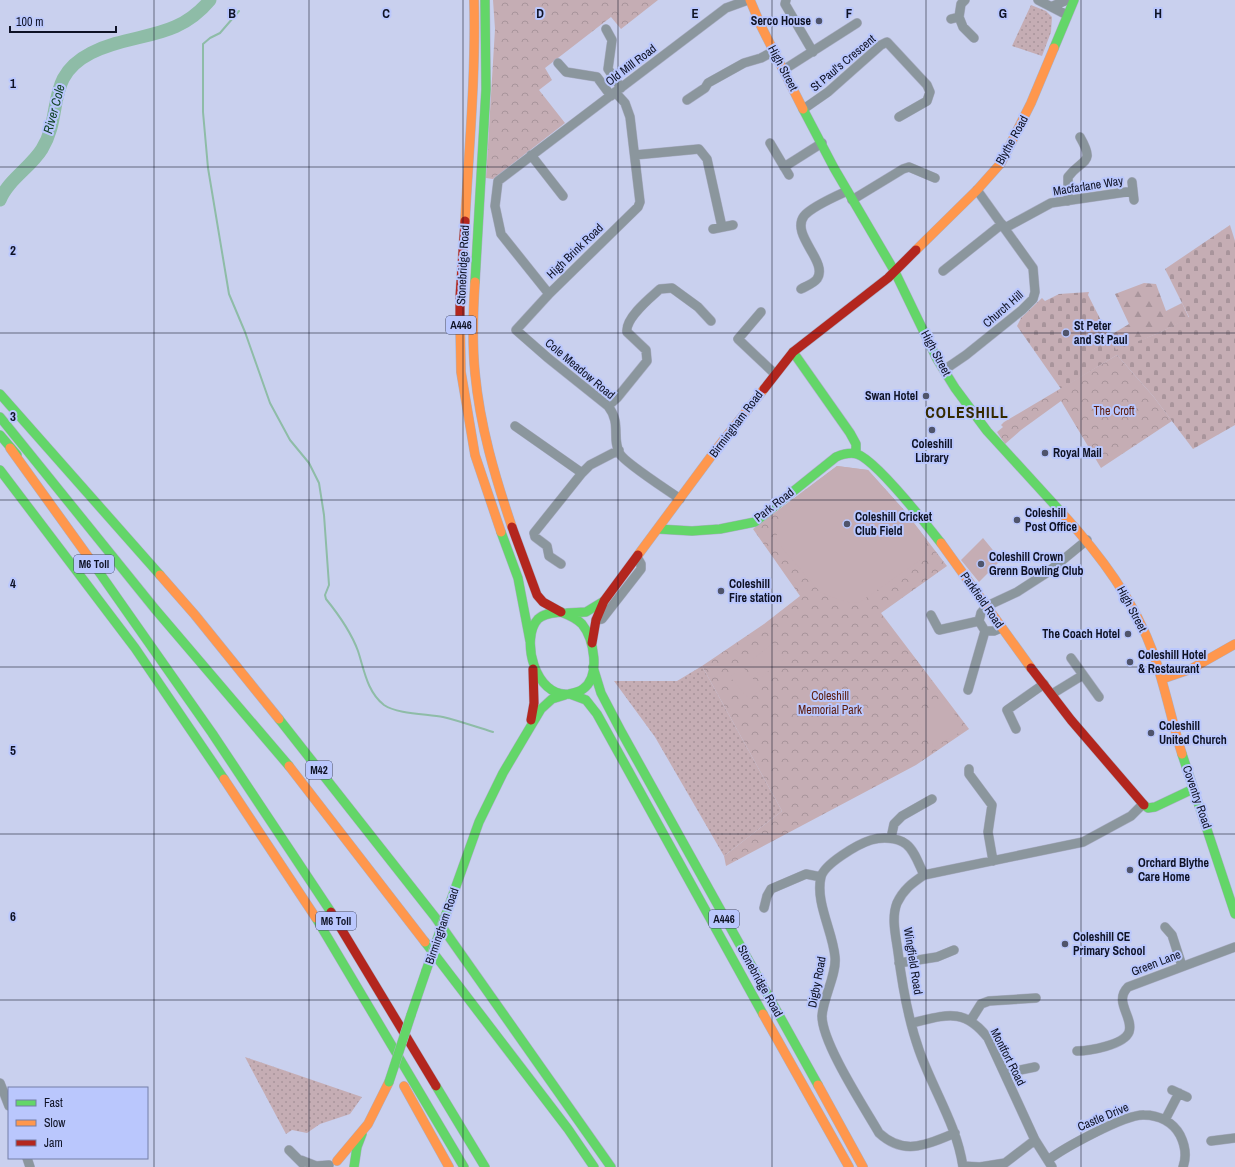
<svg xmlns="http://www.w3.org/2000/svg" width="1235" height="1167" font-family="'Archivo Narrow',sans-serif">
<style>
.grass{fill:url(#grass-dots)}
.forest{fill:url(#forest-firs)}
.cemetery{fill:url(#cemetery-stones)}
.park{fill:url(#park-crowns)}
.pitch{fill:#c5adb4}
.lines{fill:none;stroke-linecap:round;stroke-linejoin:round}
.stream{stroke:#8ebca7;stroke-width:2}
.river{stroke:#8ebca7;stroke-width:13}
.street-casing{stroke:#abafc7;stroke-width:10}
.fast-casing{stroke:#abafc7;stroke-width:10}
.slow-casing{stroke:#abafc7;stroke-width:10}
.jam-casing{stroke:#abafc7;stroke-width:10}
.street{stroke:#8b969d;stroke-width:9}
.fast{stroke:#63d668;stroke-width:9}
.slow{stroke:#ff974d;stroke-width:9}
.jam{stroke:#b3261e;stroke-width:9}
.fast-bridge-casing{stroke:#abafc7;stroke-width:10;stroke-linecap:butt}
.fast-bridge{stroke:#63d668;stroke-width:9}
.grid{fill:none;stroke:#0e1225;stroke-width:1;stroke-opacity:0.55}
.poi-dot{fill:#4f546b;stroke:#bac7fd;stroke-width:1.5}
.labels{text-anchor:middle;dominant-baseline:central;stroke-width:4;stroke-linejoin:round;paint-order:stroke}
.shield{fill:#bac7fd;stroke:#424866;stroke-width:1}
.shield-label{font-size:11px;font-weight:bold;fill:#0e1225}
.poi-label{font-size:12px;font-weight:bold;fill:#0e1225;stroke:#bac7fd;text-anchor:start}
.street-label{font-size:12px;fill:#0e1225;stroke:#bac7fd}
.park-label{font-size:12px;fill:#5b1b0c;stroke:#bac7fd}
.water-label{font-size:13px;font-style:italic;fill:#124427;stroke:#bac7fd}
.district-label{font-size:16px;font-weight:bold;letter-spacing:1px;fill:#352a00;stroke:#bac7fd}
.grid-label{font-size:13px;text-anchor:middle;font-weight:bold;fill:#0e1225;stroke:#bac7fd;stroke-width:4;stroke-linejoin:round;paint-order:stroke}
</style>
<defs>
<pattern id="grass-dots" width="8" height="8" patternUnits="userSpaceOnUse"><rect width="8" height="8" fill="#c5adb4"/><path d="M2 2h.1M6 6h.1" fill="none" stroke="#a8949b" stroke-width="1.8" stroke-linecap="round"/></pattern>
<pattern id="forest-firs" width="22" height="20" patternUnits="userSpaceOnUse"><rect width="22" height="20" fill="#c5adb4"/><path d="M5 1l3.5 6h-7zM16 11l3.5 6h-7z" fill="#a8949b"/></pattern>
<pattern id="cemetery-stones" width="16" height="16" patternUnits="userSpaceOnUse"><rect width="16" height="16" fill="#c5adb4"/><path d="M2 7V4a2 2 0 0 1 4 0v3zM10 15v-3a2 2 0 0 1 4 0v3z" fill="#a8949b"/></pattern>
<pattern id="park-crowns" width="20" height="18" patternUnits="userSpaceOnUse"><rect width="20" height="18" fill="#c5adb4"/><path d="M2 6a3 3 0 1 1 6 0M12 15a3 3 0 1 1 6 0" fill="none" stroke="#a8949b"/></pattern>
</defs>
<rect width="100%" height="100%" fill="#c9d0ee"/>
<path class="grass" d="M1031,5L1046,11L1052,17L1051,32L1042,56L1012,46Z
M702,666L782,811L724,856L655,737L614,681H677Z
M245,1057L362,1097L350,1114L320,1124L307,1133L292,1130L286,1134Z"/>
<path class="forest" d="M1144,283L1156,284L1166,311L1182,303L1189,318L1161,332L1116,351L1109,336L1129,324L1115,294Z"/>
<path class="cemetery" d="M1230,225L1235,241V425L1193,449L1153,396L1117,355L1061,389L1017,326L1021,318L1042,298L1045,301L1059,294L1089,292L1088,295L1116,350L1161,332L1189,317L1165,269Z"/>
<path class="park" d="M493,0H658L621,29L611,17L545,68L552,80L539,90L565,123L493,179L486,178L495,29Z
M1117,355L1153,396L1172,421L1101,468L1061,401L1021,430L1005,444L997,432L1003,427L1001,425L1004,422Z
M837,466L868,470L903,509L947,566L881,613L969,729L916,765L726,866L724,856L782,811L702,666L764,624L800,596L753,529Z"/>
<path class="pitch" d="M837,466L868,470L903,509L927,540L925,551L922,559L860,602L852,603L839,600L820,592L776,541L780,509Z
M983,538L1001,560L979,582L961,560Z
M773,643L785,658L761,677L749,662Z
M742,666L762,689L749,699L730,677Z
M946,700L964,730L934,747L916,718Z"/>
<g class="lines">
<path class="stream" d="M239,11L220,33L210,38L203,44V112L208,168L229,294L245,332L270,403L290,440L309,463L319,483L324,515L329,585L325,595L326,599C339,615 351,632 358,651C364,669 367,692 384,705C397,714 428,714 443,717C460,721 476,727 493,732"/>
<path class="river" d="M0,200C8,180 31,167 42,149C64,113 44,77 91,53C135,31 175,42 210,0"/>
<defs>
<path id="street" d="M786,0L785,4L813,52
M1038,0L1067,15
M1053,6L1067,0
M959,17L961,4L965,0
M951,19L959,17L963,27L974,38
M606,29L612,40L608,69L621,88
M558,63L566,72L597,77L611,96
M785,69L857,23
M615,92L625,103L630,117L640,202L638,207L549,294L516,330L548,358L608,406C622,424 611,438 620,454C625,463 669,491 680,499
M687,100L705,88L708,83L744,63L761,58L774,51
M805,108L828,92L881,45L887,42L927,85L930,92L927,101L899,117
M770,143L789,175
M531,155L563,196
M635,155L699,149L707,159L722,227
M784,167L822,143
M1132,182L1134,200
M852,200L903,169L909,167L935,178
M1068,201V177C1082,158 1096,165 1080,137
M1005,228L1051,203L1133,191
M713,229L733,225
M943,271L1002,224
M801,289C806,286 813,284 817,279C829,262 790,235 804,216C811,207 836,196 847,191
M549,294L501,234L495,206L498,181L726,8L748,0
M761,312L738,339L775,374
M944,370L966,355L1022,310L1033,299L1035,292L1033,268L977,190
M608,406L617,398L647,361L646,350L627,332C625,318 650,298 660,289L672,288L698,307L711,321
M515,426L582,473
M561,564L549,556L547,546L535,537L534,533L582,473L590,465L619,450
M931,615L939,630L979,621
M596,620L602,619L641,569V564L637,557
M1001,628L994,631H985L979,621L981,613L987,606L1017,592L1048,572L1087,540
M1071,658L1099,697
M968,690L985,631
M1052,694L1083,675
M1016,729L1007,710L1044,684
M969,769V774L992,805L988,832L993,861
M891,838L894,824L902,816L932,799
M924,875C919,865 915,851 906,844C897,837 881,837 871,840C858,844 824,864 821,877C815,902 833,932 835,957C837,974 823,998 822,1016C822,1043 864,1107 879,1133C904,1156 926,1145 955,1133
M764,908L767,896L771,889L806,874L821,877
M1165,927L1172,935L1182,966
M899,963L937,957L954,950
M971,1020L981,1004L989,1001L1036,998
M912,1023C946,1015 964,1007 988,1038L1035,1140L1052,1167
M1077,1051C1089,1051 1124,1045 1129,1032C1134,1017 1113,1002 1128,987L1235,947
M1005,1073L1035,1067
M0,1083L9,1106
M1172,1090L1187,1097
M1165,1120L1179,1093
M1211,1141L1235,1138
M289,1150L302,1163
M27,1158L30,1167
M298,1159L316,1166L329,1165
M1048,1160C1064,1148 1125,1114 1144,1115C1159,1115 1173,1122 1180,1135C1185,1145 1187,1156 1183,1167
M963,1166L980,1167L1005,1163L1035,1140
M963,1167C957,1125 933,1090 919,1050C908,1019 902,984 898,952C896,937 891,918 897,903C903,890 912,883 924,875L1083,842L1131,816L1143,804"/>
<path id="fast" d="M1054,48L1074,0
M803,109L834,168L895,272L937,359L955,388L987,431L1062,513
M475,282L486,89L485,0
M793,352L850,433L856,444V454
M0,394L160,575
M0,417L155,609L289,766
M0,435L17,455
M0,470L135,648L224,779
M658,529L692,531L720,529L755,522L836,457C843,454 849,452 857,454C877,461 926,524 941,543
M501,532L518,578L530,641
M92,562L212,733L331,912
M561,612C569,615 576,618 582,624C594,639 601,676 583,689C579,692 574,693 569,694C535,698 520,638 538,619C544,613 553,613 561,612Z
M567,613L586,612L604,601
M593,667L601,693L622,733L818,1085
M570,694L586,700L597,714L763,1014
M279,719L435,917L611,1167
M1182,754L1235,914
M1144,805L1148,808L1155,807L1193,789
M446,914L479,822L503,773L541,709L552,699L565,695
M316,918L464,1167
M425,942L568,1129L594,1167
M411,1015L426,971
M436,1086L485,1167
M354,1167L357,1147L362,1134"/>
<path id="slow" d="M750,0L761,26L803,109
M465,221C469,148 476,74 474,0
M916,250L977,190L1001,163L1031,103L1054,48
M475,282C473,312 472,343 475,373C480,426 495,477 512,527
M460,320L461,372L475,455L501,532
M10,448L92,562
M1062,513C1101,556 1134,600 1154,655C1165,687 1172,722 1182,754
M941,543L1031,668
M638,555L718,447L764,389
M160,575L195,615L279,719
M1162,679L1191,669L1235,644
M289,766L425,942
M224,779L316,918
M763,1014L849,1167
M818,1085L863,1167
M404,1086L449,1167
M337,1161L368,1124L389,1082"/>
<path id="jam" d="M460,320V296L465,221
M764,389L793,352L888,278L916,250
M512,527L537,595L543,602L561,612
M592,643L596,620L604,601L638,555
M1031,668L1071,720L1144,805
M531,720L534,703L533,669
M331,912L436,1086"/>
</defs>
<use href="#street" class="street-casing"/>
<use href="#fast" class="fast-casing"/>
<use href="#slow" class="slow-casing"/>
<use href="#jam" class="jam-casing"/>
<use href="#street" class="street"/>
<use href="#fast" class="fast"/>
<use href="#slow" class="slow"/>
<use href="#jam" class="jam"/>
<defs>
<path id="fast-bridge" d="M426,971L446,914
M389,1082L411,1015"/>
</defs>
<use href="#fast-bridge" class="fast-bridge-casing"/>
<use href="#fast-bridge" class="fast-bridge"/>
</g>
<path class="grid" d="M154,0V1167M309,0V1167M463,0V1167M618,0V1167M772,0V1167M926,0V1167M1081,0V1167M0,167H1235M0,333H1235M0,500H1235M0,667H1235M0,834H1235M0,1000H1235"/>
<g class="poi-dot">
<circle cx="819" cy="21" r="4"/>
<circle cx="1066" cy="333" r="4"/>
<circle cx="926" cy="396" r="4"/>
<circle cx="932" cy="430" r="4"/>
<circle cx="1045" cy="453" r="4"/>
<circle cx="1017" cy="520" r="4"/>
<circle cx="847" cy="524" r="4"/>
<circle cx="981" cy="564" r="4"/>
<circle cx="721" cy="591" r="4"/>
<circle cx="1128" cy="634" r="4"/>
<circle cx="1130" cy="662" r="4"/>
<circle cx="1151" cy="733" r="4"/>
<circle cx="1130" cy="870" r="4"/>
<circle cx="1065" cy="944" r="4"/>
</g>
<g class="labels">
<g class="shield">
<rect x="446" y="316" width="30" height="18" rx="3"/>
<rect x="74" y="555" width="40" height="18" rx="3"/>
<rect x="306" y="761" width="26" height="18" rx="3"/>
<rect x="709" y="910" width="30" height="18" rx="3"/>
<rect x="316" y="912" width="40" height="18" rx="3"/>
</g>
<g class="shield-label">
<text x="461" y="325">A446</text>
<text x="94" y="564">M6 Toll</text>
<text x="319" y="770">M42</text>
<text x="724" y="919">A446</text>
<text x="336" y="921">M6 Toll</text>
</g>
<g class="poi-label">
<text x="811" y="21" text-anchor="end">Serco House</text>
<text x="1074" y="326">St Peter<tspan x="1074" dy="14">and St Paul</tspan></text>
<text x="918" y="396" text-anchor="end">Swan Hotel</text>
<text x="932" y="444" text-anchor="middle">Coleshill<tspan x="932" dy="14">Library</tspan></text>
<text x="1053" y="453">Royal Mail</text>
<text x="1025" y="513">Coleshill<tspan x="1025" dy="14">Post Office</tspan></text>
<text x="855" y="517">Coleshill Cricket<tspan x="855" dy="14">Club Field</tspan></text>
<text x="989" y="557">Coleshill Crown<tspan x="989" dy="14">Grenn Bowling Club</tspan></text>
<text x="729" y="584">Coleshill<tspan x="729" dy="14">Fire station</tspan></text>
<text x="1120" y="634" text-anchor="end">The Coach Hotel</text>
<text x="1138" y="655">Coleshill Hotel<tspan x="1138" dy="14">&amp; Restaurant</tspan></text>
<text x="1159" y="726">Coleshill<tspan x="1159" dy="14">United Church</tspan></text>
<text x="1138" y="863">Orchard Blythe<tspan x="1138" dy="14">Care Home</tspan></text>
<text x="1073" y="937">Coleshill CE<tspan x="1073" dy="14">Primary School</tspan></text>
</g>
<g class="street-label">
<text transform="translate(843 63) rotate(-40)">St Paul's Crescent</text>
<text transform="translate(631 65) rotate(-37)">Old Mill Road</text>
<text transform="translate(783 68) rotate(62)">High Street</text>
<text transform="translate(1012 140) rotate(-61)">Blythe Road</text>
<text transform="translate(1088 186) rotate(-9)">Macfarlane Way</text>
<text transform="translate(575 251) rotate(-44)">High Brink Road</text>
<text transform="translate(463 265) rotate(-87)">Stonebridge Road</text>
<text transform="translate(1003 309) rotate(-41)">Church Hill</text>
<text transform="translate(936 353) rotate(62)">High Street</text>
<text transform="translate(580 369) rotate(40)">Cole Meadow Road</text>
<text transform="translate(736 424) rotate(-53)">Birmingham Road</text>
<text transform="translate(774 505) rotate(-38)">Park Road</text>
<text transform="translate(982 600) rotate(55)">Parkfield Road</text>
<text transform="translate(1132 609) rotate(62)">High Street</text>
<text transform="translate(1197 797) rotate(71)">Coventry Road</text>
<text transform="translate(442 926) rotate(-71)">Birmingham Road</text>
<text transform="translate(913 961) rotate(81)">Wingfield Road</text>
<text transform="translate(1156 963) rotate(-21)">Green Lane</text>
<text transform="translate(760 981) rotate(61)">Stonebridge Road</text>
<text transform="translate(817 982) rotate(-79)">Digby Road</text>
<text transform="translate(1008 1057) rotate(63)">Montfort Road</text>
<text transform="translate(1103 1117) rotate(-23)">Castle Drive</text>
</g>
<g class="park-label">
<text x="1114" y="411">The Croft</text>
<text x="830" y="696">Coleshill<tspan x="830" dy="14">Memorial Park</tspan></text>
</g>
<g class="water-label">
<text transform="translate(54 109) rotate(-75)">River Cole</text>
</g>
<g class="district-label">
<text x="967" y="412">COLESHILL</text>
</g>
</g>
<g class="grid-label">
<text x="232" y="18">B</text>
<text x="386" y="18">C</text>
<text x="540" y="18">D</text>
<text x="695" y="18">E</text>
<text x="849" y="18">F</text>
<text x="1003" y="18">G</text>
<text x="1158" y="18">H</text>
<text x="13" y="88">1</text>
<text x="13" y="255">2</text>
<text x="13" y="421">3</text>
<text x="13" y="588">4</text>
<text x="13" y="755">5</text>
<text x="13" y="921">6</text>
</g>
<rect x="8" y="1087" width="140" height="72" fill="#bac7fd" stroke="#757fa7"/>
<rect x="16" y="1100" width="20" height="6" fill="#63d668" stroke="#757fa7"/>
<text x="44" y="1107" font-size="12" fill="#0e1225">Fast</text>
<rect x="16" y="1120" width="20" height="6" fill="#ff974d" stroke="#757fa7"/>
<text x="44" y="1127" font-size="12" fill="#0e1225">Slow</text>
<rect x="16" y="1140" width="20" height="6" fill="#b3261e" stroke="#757fa7"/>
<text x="44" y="1147" font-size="12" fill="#0e1225">Jam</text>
<path d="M10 26v6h106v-6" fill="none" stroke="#0e1225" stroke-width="2"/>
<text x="16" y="26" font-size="12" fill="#0e1225" stroke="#bac7fd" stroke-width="3" paint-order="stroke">100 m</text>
</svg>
